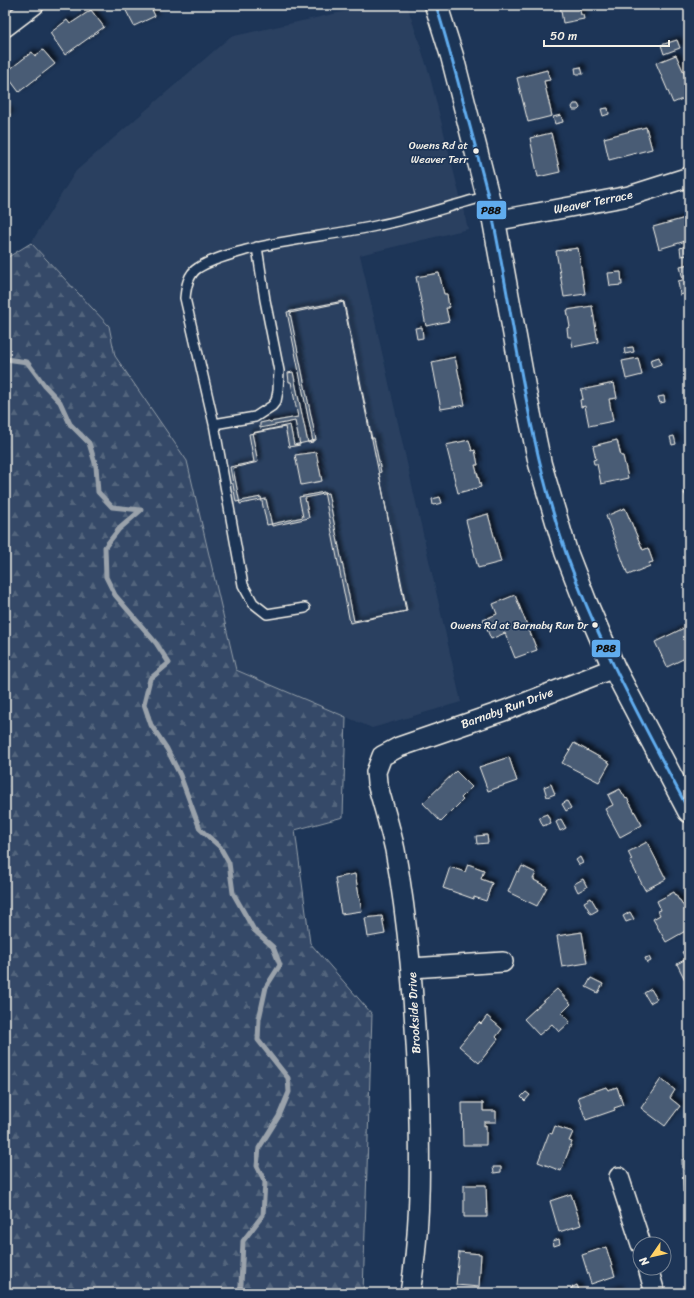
<svg xmlns="http://www.w3.org/2000/svg" width="694" height="1298" font-family="Sriracha,sans-serif">
<style>
.built{fill:#2a4060}
.forest{fill:url(#forest-firs);stroke:#949ea8}
.lines{fill:none;stroke-linecap:round;stroke-linejoin:round}
.stream{stroke:#9aa2ab;stroke-width:5}
.building{fill:#485b74;stroke:#f4f1e8;fill-rule:evenodd;filter:url(#shadow)}
.service-casing{stroke:#f4f1e8;stroke-width:12}
.minor-casing{stroke:#f4f1e8;stroke-width:22}
.tertiary-casing{stroke:#f4f1e8;stroke-width:25}
.service{stroke:#1d3557;stroke-width:9}
.minor{stroke:#1d3557;stroke-width:19}
.tertiary{stroke:#1d3557;stroke-width:22}
.bus-1-casing{stroke:#1d3557;stroke-width:6}
.bus-1{stroke:#60acee;stroke-width:3}
.bus-dot{fill:#f4f1e8;stroke:#1d3557;stroke-width:1.5}
.labels{text-anchor:middle;dominant-baseline:central;stroke-width:3.5;stroke-linejoin:round;paint-order:stroke}
.bus-label{font-size:11px;fill:#f4f1e8;stroke:#1d3557;text-anchor:end}
.street-label{font-size:12px;fill:#f4f1e8;stroke:#1d3557}
.line-badge{stroke:#1d3557;stroke-width:1.5}
.pale-badge-label{font-size:11px;text-anchor:middle;font-weight:bold;fill:#111}
</style>
<defs>
<pattern id="forest-firs" width="22" height="20" patternUnits="userSpaceOnUse"><rect width="22" height="20" fill="#354a67"/><path d="M5 1l3.5 6h-7zM16 11l3.5 6h-7z" fill="#53657d"/></pattern>
<filter id="shadow"><feDropShadow dx="3.5" dy="-3.5" stdDeviation="2" flood-color="#0009"/></filter>
</defs>
<rect width="100%" height="100%" fill="#1d3557"/>
<filter id="ink" filterUnits="userSpaceOnUse"><feTurbulence type="fractalNoise" baseFrequency=".025" numOctaves="2"/><feDisplacementMap in="SourceGraphic" scale="8" xChannelSelector="R" yChannelSelector="G"/><feConvolveMatrix kernelMatrix="1 2 1 2 8 2 1 2 1" color-interpolation-filters="sRGB"/></filter>
<g filter="url(#ink)">
<path class="built" d="M374,5H407L429,73L468,229L360,255L461,702L372,728L236,670L187,461L115,356L109,326L31,243L76,171L230,37Z"/>
<path class="forest" d="M31,243L109,326L115,356L187,461L236,670L346,717L343,817L295,830L310,943L372,1014L363,1293H5V259Z"/>
<g class="lines">
<path class="stream" d="M5,357L6,359L27,362L45,386L60,402L70,424L89,443L96,466L98,492L112,507L141,510L119,529L105,547L106,577L115,595L156,643L169,663L150,679L144,704L151,725L167,749L180,775L200,829L220,847L229,863L233,893L254,930L273,947L280,965L266,987L259,1019L258,1040L288,1078L289,1092L279,1116L259,1148L257,1166L265,1182L263,1215L243,1241L241,1285L239,1293"/>
</g>
<path class="building" d="M123,5H150L155,16L134,26Z
M560,5H579L581,15H583L584,19L563,23Z
M91,10L104,27L65,55L50,33L67,20L70,24Z
M677,40L680,48L664,54L661,45Z
M43,50L55,64L19,92L5,73L32,52L35,56Z
M676,55L689,84V96L673,103L656,63Z
M581,67L583,74H576L575,68Z
M547,70L550,80L544,81L552,116L528,122L517,78Z
M574,104H578L580,108L578,110H573L572,107Z
M5,108L10,115L5,118Z
M608,108L609,114L603,116L601,109Z
M561,115L563,122L555,124L553,117Z
M646,127L652,149L609,160L604,138Z
M551,133L560,172L538,177L530,138Z
M689,217V240L659,249L653,227Z
M686,246L688,255L681,256L680,248Z
M578,248L585,294L564,297L556,251Z
M689,264V300L688,301L687,293L680,295L678,281L683,280L680,266Z
M621,272L622,285L610,286L608,273Z
M439,273L444,294H447L449,308H446L449,321L426,326L416,277Z
M343,301L371,438H374L381,472L379,473L406,611L350,623L324,492L299,497L303,517L267,525L261,497L236,502L230,467L254,462L249,434L285,427L289,447L300,445L295,421L260,428V423L269,421L270,422L298,417L291,382H289L288,373L293,372L308,443L313,442L287,312ZM316,452L322,481L301,485L295,455Z
M344,302L407,611L354,621L328,493L305,498L309,518L272,526L266,499L240,504L233,468L258,462L252,433L290,425L294,445L316,440L290,313Z
M592,306L598,342L573,347L571,337H568L567,328L570,327L567,310Z
M422,327L423,338L417,339L415,328Z
M633,347L634,352L625,354L624,348Z
M455,357L465,405L441,409L432,362Z
M659,357L661,364L652,367L650,360Z
M638,358L642,375L626,379L622,361Z
M614,383L617,398L609,399L613,421L589,426L585,406L581,407L580,400L583,399L581,390Z
M664,396L665,402L660,403L658,397Z
M674,436L676,444L672,445L670,437Z
M469,440L472,451L475,450L478,465H475L481,487L458,493L446,445Z
M617,440L621,456H623L628,478L601,484L597,464H594L593,460L596,459L593,446Z
M689,491V497L687,498L684,493Z
M440,497L442,503L433,505L432,499Z
M625,508L643,550L648,548L653,562L649,563L650,566L628,575L606,516Z
M488,514L501,562L478,568L466,520Z
M515,595L537,650L515,658L505,633L491,639L483,620L497,614L493,604Z
M684,628L687,634L689,633V656L667,667L655,642Z
M574,743L610,763L599,782L562,763Z
M509,757L517,781L488,791L479,767Z
M456,771L472,787L461,798L463,800L441,822L423,803Z
M551,784L555,794L547,797L544,787Z
M620,789L626,799L627,798L642,825L620,837L605,809L613,805L608,795Z
M567,801L571,808L566,811L562,804Z
M547,814L551,823L543,826L539,817Z
M561,819L566,828L560,831L556,822Z
M487,835L488,843L477,844L476,836Z
M647,842L666,879L645,890L630,861L632,860L628,852Z
M580,857L583,863L579,865L576,860Z
M468,864L484,870L481,879L492,883L486,901L474,897V899L443,888L450,867L465,872Z
M522,866L536,873L533,879H535L534,880L547,887L537,906L508,892L517,871L519,872Z
M355,874L362,911L341,914L335,878Z
M583,879L587,887L578,892L574,884Z
M674,892L679,900H680L689,915V929L666,942L653,919L660,915L658,911L661,910L657,901Z
M591,898L598,910L591,914L584,902Z
M630,912L634,919L626,922L623,916Z
M382,916L385,934L368,937L365,918Z
M582,932L587,963L562,967L557,936Z
M689,949V978L685,980L677,964L686,959L682,952Z
M649,957L651,961L647,963L645,958Z
M591,978L603,984L598,993L586,987Z
M557,989L571,1004L562,1013L570,1022L559,1032L552,1024L539,1035L524,1019Z
M651,989L657,999L650,1003L644,993Z
M487,1016L502,1029L496,1037L498,1039L479,1063L459,1046L479,1022L481,1024Z
M661,1079L675,1090L670,1098L680,1106L665,1126L641,1108Z
M606,1087L608,1090L617,1087L623,1105L614,1108L615,1110L586,1120L578,1097Z
M526,1092L530,1095L525,1101L521,1097Z
M462,1103H483V1111H496V1122H484V1126L486,1125V1145H463Z
M555,1126L573,1132L569,1141L572,1142L561,1171L538,1162L549,1133L552,1134Z
M682,1159H689V1192H683Z
M493,1167H501V1172L494,1173Z
M464,1185H486L487,1217H464Z
M571,1194L581,1225L559,1232L550,1201Z
M559,1239L560,1244L554,1246L553,1241Z
M606,1247L615,1276L591,1284L582,1255Z
M459,1252L481,1254L479,1287L456,1285Z
M577,1285L580,1293H573L571,1288Z
M619,1289L620,1293H605Z"/>
<g class="lines">
<defs>
<path id="service" d="M214,424L255,417L272,406L276,401L278,391L279,371L265,300L257,247
M305,608L267,614L253,603L243,585L214,424L185,298C186,287 188,274 198,268C212,259 229,255 246,250C290,239 335,235 380,225C416,218 452,205 488,196"/>
<path id="minor" d="M5,27L34,5
M494,221L629,196L689,177
M412,968L503,962
M619,1177L641,1244
M648,1268L655,1293
M410,1293C422,1223 420,1150 418,1079C414,1002 409,926 395,850C390,827 383,805 377,783L376,772L382,756L399,747L509,709L614,668"/>
<path id="tertiary" d="M436,5L452,56L494,221L525,392L540,464L566,552L585,601L614,668L689,811"/>
</defs>
<use href="#service" class="service-casing"/>
<use href="#minor" class="minor-casing"/>
<use href="#tertiary" class="tertiary-casing"/>
<use href="#service" class="service"/>
<use href="#minor" class="minor"/>
<use href="#tertiary" class="tertiary"/>
<defs>
<path id="bus-1" d="M436,5C451,53 463,101 476,149C482,174 490,199 494,224C516,334 529,447 566,553C598,643 645,727 689,811"/>
</defs>
<use href="#bus-1" class="bus-1-casing"/>
<use href="#bus-1" class="bus-1"/>
</g>
</g>
<g class="bus-dot">
<circle cx="476" cy="151" r="3.5"/>
<circle cx="595" cy="625" r="3.5"/>
</g>
<g class="labels">
<g class="bus-label">
<text x="468" y="145">Owens Rd at<tspan x="468" dy="14">Weaver Terr</tspan></text>
<text x="588" y="625">Owens Rd at Barnaby Run Dr</text>
</g>
<g class="street-label">
<text transform="translate(593 202) rotate(-11)">Weaver Terrace</text>
<text transform="translate(507 708) rotate(-20)">Barnaby Run Drive</text>
<text transform="translate(414 1013) rotate(-93)">Brookside Drive</text>
</g>
</g>
<g class="line-badge">
<rect x="476" y="200" width="31" height="20" rx="4" fill="#60acee"/>
<rect x="591" y="639" width="30" height="19" rx="4" fill="#60acee"/>
</g>
<g class="pale-badge-label">
<text x="491" y="214">P88</text>
<text x="606" y="652">P88</text>
</g>
<rect width="694" height="1298" fill="none" stroke="#1d3557" stroke-width="20"/>
<rect x="10" y="10" width="674" height="1278" fill="none" stroke="#f4f1e8" stroke-width="1.5" filter="url(#ink)"/>
<g transform="translate(652 1256) rotate(236)"><circle r="19" fill="#1d3557" stroke="#738091"/>
<path d="M0-3L7 15L0 10L-7 15Z" fill="#ffd166"/>
<text y="-6" font-size="11" font-weight="bold" text-anchor="middle" fill="#f4f1e8">N</text>
</g>
<path d="M544 40v6h125v-6" fill="none" stroke="#f4f1e8" stroke-width="2"/>
<text x="550" y="40" font-size="12" fill="#f4f1e8" stroke="#1d3557" stroke-width="3" paint-order="stroke">50 m</text>
</svg>
